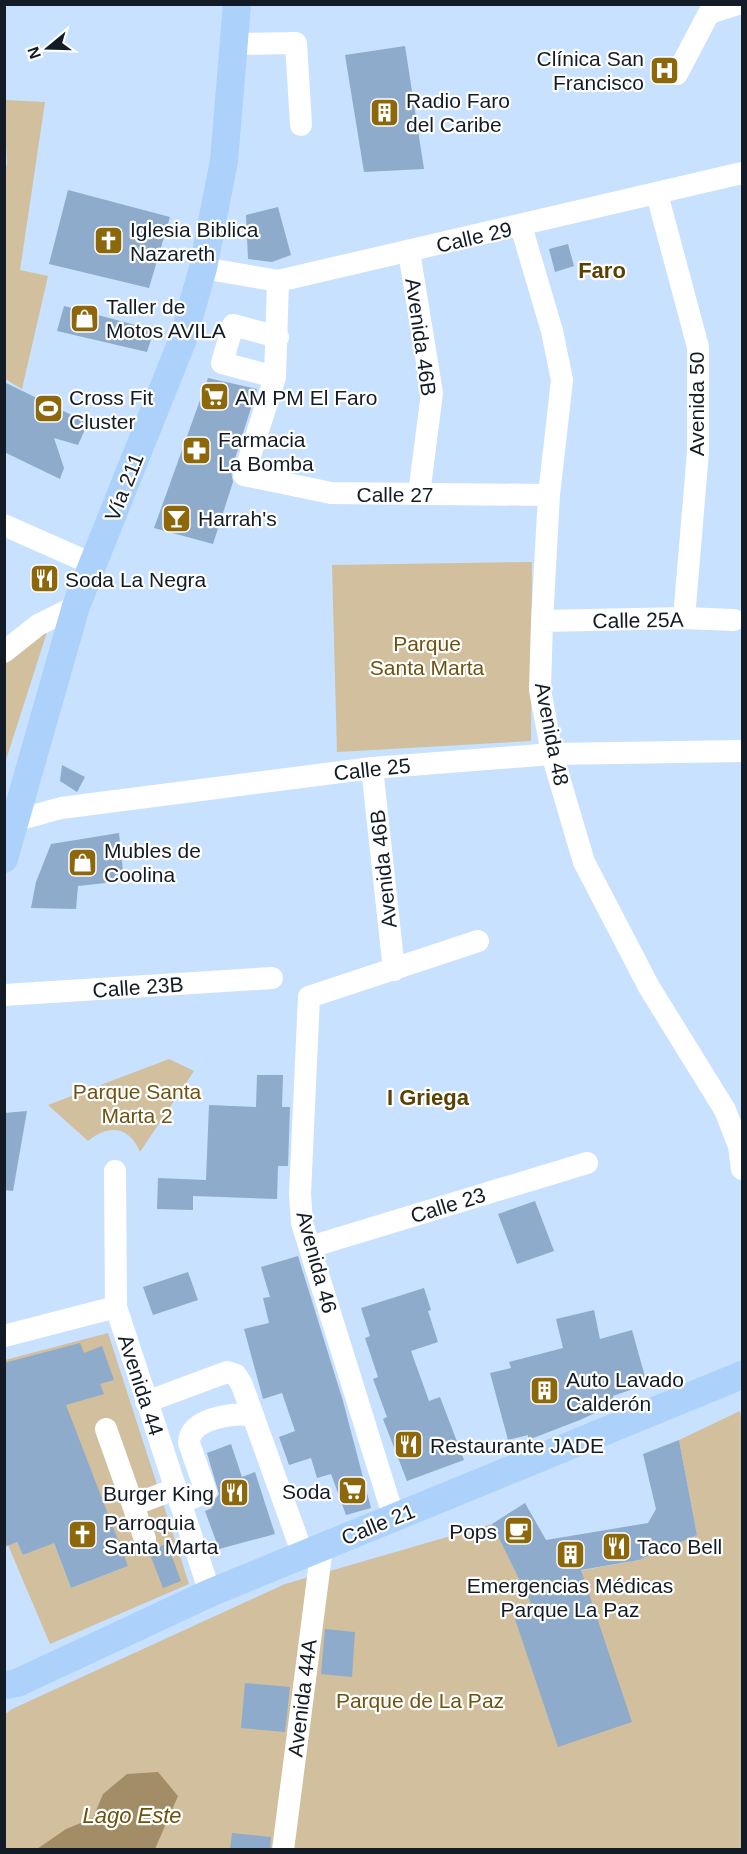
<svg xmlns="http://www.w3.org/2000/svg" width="747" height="1854" font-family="Helvetica,sans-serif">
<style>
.green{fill:#d1bf9d;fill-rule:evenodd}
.water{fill:#a28d67}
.building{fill:#8eabcc}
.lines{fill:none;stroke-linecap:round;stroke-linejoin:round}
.minor{stroke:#fff;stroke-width:22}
.major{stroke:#acd1fb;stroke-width:28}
.labels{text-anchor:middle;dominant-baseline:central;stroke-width:4.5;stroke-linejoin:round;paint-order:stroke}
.poi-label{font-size:21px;fill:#131c26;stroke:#fff;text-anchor:start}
.street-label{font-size:21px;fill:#131c26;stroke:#fff}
.park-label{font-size:21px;fill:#6f520f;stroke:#fff}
.neighbourhood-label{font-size:22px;font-weight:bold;fill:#5a4001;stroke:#fff}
.water-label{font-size:22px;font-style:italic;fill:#6e510d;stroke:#fff}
</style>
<rect width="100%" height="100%" fill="#c8e1fe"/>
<path class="green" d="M4,100L45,102L20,270L48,276L22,389L5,379L4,174L7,164Z
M532,562L531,741L337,752L332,565Z
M48,629L5,763V663Z
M169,1059L194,1071L140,1152C130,1126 108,1124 88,1141L48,1105Z
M108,1333L189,1584L50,1644L8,1545L17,1542L23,1555L48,1545L5,1463V1360ZM36,1496L128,1566L71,1588Z
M740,1411L742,1424V1849L5,1850L4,1715L12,1709L285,1584L492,1524L526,1592L584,1570L639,1560L697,1535L679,1440Z"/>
<path class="water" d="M158,1772L178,1796L155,1849H37L66,1829L93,1818L103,1794L127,1774Z"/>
<path class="building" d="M405,46L424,169L364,172L345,55Z
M68,190L170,217L149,288L49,264Z
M278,207L291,255L272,262L248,259L246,215Z
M568,244L574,266L555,272L549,249Z
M64,306L154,330L147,352L57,331Z
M208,378L257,389L231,471L233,482L213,544L154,528Z
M4,382L88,423L78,445L54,438L64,468L60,479L4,452Z
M62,765L85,777L77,792L60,781Z
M119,833L124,881L78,886L76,909L31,908L36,882L51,844Z
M257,1075H283L282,1107H290L288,1166H278L277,1199L193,1196V1210L157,1209L158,1178L206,1180L209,1105L256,1107Z
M27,1111L13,1191L4,1190V1113Z
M535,1201L554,1251L517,1264L498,1214Z
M298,1256L343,1401L371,1508L346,1515L331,1474L317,1478L311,1458L289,1465L279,1437L295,1431L282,1393L263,1399L244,1329L269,1323L263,1298L270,1297L261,1267Z
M188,1272L198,1300L153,1315L143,1287Z
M424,1288L431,1310L428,1311L438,1342L411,1351L429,1401L440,1397L464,1460L407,1481L383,1419L387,1417L373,1379L378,1377L365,1338L370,1336L361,1308Z
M594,1310L600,1339L632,1330L647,1384L613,1396L615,1404L580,1420L528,1440V1435L508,1440L490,1373L511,1368L509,1362L563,1348L556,1319Z
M80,1343L84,1353L102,1346L114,1380L100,1384L104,1394L66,1405L128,1566L71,1588L54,1543L23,1555L17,1542L4,1547V1363Z
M679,1440L697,1535L639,1560L581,1570L632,1722L558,1747L512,1610L531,1603L492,1524L525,1503L546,1540L648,1523L656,1509L643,1454Z
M231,1444L242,1477L255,1472L275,1534L219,1549L205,1511L212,1508L211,1505L219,1494L207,1453Z
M167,1543L181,1581L163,1588L149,1552Z
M325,1629L355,1632L352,1677L321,1674Z
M245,1683L290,1687L285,1732L241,1728Z
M232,1833L271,1837L270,1850H230Z"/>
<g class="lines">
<path class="minor" d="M234,44L296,43L301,125
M677,74L709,13L738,4
M657,194L698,347V452L684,618
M521,226L552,331L562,380L549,495L542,621L540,690L552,754L584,862L649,987L725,1110L739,1146L742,1169
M409,252L432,393L419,494
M203,268L278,281L742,173
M278,281L275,377L244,475L331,493L549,495
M275,377L222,363L233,325L278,337
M4,525L92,564
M542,621L684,618L734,620
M4,652L38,625L76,606
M372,768L394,970
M4,820L14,821L61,808L372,768L552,754L742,751
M4,995L272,978
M115,1171L116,1307L210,1593
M310,1247L587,1163
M4,1336L116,1307
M146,1402L227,1372L236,1375L242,1385L303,1555
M106,1429L145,1539
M180,1503L206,1492L189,1443C189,1418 233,1413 252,1415
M133,1505L175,1489
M394,1518L302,1223L300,1194L309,997L478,941
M283,1850L322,1547"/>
<path class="major" d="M4,859L76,606L183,339L203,268L224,161L237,4
M4,1685L17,1683L210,1593L742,1375"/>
</g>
<defs>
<symbol id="hospital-square" viewBox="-11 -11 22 22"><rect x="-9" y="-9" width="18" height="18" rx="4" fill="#8d680a" stroke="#fff"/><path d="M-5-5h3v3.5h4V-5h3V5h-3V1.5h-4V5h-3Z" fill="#fff"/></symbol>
<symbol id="building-square" viewBox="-11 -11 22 22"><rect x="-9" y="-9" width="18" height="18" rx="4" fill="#8d680a" stroke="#fff"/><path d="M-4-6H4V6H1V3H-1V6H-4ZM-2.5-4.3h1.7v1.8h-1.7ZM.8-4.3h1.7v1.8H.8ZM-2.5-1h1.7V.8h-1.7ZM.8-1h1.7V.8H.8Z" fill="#fff"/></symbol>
<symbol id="church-square" viewBox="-11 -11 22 22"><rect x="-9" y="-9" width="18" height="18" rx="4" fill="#8d680a" stroke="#fff"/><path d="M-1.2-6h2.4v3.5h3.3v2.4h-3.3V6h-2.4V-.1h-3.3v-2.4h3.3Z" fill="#fff"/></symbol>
<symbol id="shop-square" viewBox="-11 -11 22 22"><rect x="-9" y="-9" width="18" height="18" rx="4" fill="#8d680a" stroke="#fff"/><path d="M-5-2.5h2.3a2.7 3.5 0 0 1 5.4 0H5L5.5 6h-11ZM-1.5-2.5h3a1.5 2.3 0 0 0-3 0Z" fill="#fff"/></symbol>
<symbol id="supermarket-square" viewBox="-11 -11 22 22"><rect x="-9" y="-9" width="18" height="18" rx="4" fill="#8d680a" stroke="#fff"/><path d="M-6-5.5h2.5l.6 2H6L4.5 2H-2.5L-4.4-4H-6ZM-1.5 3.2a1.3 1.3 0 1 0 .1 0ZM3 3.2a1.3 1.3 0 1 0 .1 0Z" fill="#fff"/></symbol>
<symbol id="stadium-square" viewBox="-11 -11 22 22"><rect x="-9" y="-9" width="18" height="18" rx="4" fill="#8d680a" stroke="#fff"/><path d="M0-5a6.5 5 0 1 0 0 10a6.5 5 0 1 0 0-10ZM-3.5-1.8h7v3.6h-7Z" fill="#fff"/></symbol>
<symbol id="pharmacy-square" viewBox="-11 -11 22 22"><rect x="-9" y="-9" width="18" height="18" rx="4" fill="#8d680a" stroke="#fff"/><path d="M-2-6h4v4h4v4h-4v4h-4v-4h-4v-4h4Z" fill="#fff"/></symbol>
<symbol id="bar-square" viewBox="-11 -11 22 22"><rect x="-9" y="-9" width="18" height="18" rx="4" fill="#8d680a" stroke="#fff"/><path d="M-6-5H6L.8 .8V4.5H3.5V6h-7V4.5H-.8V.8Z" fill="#fff"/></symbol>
<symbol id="restaurant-square" viewBox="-11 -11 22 22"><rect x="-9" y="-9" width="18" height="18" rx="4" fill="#8d680a" stroke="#fff"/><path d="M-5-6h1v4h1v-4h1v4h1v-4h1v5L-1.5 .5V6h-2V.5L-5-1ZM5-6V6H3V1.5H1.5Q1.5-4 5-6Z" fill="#fff"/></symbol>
<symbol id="cafe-square" viewBox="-11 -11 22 22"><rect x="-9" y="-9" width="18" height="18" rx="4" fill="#8d680a" stroke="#fff"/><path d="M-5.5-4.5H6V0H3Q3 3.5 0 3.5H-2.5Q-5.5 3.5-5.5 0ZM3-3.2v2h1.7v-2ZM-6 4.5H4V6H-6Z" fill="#fff"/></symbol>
</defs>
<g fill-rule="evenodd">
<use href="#hospital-square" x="648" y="54" width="33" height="33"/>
<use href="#building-square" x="368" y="96" width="33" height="33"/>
<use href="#church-square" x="92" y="224" width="33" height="33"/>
<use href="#shop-square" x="68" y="302" width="33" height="33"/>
<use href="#supermarket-square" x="198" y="380" width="33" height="33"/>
<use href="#stadium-square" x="32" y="392" width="33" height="33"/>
<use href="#pharmacy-square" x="180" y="434" width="33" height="33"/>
<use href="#bar-square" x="160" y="502" width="33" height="33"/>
<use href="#restaurant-square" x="28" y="562" width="33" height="33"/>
<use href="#shop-square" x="66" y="846" width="33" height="33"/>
<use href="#building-square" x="528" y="1374" width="33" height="33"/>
<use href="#restaurant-square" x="392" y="1428" width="33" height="33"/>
<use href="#supermarket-square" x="336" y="1474" width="33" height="33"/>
<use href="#restaurant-square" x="218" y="1476" width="33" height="33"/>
<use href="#cafe-square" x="502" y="1514" width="33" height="33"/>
<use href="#church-square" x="66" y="1518" width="33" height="33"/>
<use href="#restaurant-square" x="600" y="1530" width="33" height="33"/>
<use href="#building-square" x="554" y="1538" width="33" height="33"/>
</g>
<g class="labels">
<g class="poi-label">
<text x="644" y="58" text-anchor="end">Clínica San<tspan x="644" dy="24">Francisco</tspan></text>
<text x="406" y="100">Radio Faro<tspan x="406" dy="24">del Caribe</tspan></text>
<text x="130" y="229">Iglesia Biblica<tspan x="130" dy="24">Nazareth</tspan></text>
<text x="106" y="306">Taller de<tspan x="106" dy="24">Motos AVILA</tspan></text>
<text x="69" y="397">Cross Fit<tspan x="69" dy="24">Cluster</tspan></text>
<text x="235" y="397">AM PM El Faro</text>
<text x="218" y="439">Farmacia<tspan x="218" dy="24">La Bomba</tspan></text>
<text x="198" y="518">Harrah's</text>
<text x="65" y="579">Soda La Negra</text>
<text x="104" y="850">Mubles de<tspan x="104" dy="24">Coolina</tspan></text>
<text x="566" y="1379">Auto Lavado<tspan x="566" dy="24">Calderón</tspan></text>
<text x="430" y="1445">Restaurante JADE</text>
<text x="331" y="1491" text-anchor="end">Soda</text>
<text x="214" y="1493" text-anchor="end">Burger King</text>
<text x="104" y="1522">Parroquia<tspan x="104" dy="24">Santa Marta</tspan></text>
<text x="497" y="1531" text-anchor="end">Pops</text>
<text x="637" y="1546">Taco Bell</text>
<text x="570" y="1585" text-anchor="middle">Emergencias Médicas<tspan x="570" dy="24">Parque La Paz</tspan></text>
</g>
<g class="street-label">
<text transform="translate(474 237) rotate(-13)">Calle 29</text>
<text transform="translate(421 337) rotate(82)">Avenida 46B</text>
<text transform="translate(696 404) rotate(-90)">Avenida 50</text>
<text transform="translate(124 487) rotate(-68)">Vía 211</text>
<text x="395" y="494">Calle 27</text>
<text transform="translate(638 620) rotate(-1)">Calle 25A</text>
<text transform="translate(552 734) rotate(79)">Avenida 48</text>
<text transform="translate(372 769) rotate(-6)">Calle 25</text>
<text transform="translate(383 869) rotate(-96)">Avenida 46B</text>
<text transform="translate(138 987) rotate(-4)">Calle 23B</text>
<text transform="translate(448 1205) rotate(-17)">Calle 23</text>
<text transform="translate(317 1262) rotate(75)">Avenida 46</text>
<text transform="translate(141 1385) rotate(72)">Avenida 44</text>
<text transform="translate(378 1524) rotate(-22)">Calle 21</text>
<text transform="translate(302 1698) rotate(-83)">Avenida 44A</text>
</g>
<g class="park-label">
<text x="427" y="643">Parque<tspan x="427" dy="24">Santa Marta</tspan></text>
<text x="137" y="1091">Parque Santa<tspan x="137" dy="24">Marta 2</tspan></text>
<text x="420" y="1700">Parque de La Paz</text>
</g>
<g class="neighbourhood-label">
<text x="602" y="270">Faro</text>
<text x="428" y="1097">I Griega</text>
</g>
<g class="water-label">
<text x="132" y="1815">Lago Este</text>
</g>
</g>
<rect width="747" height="1854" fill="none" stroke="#131c26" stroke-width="12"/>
<g transform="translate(48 48) rotate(251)" stroke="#ffffff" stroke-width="4.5" paint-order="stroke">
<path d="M0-4.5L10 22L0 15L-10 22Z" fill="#131c26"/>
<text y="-9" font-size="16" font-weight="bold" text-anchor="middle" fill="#131c26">N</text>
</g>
</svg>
